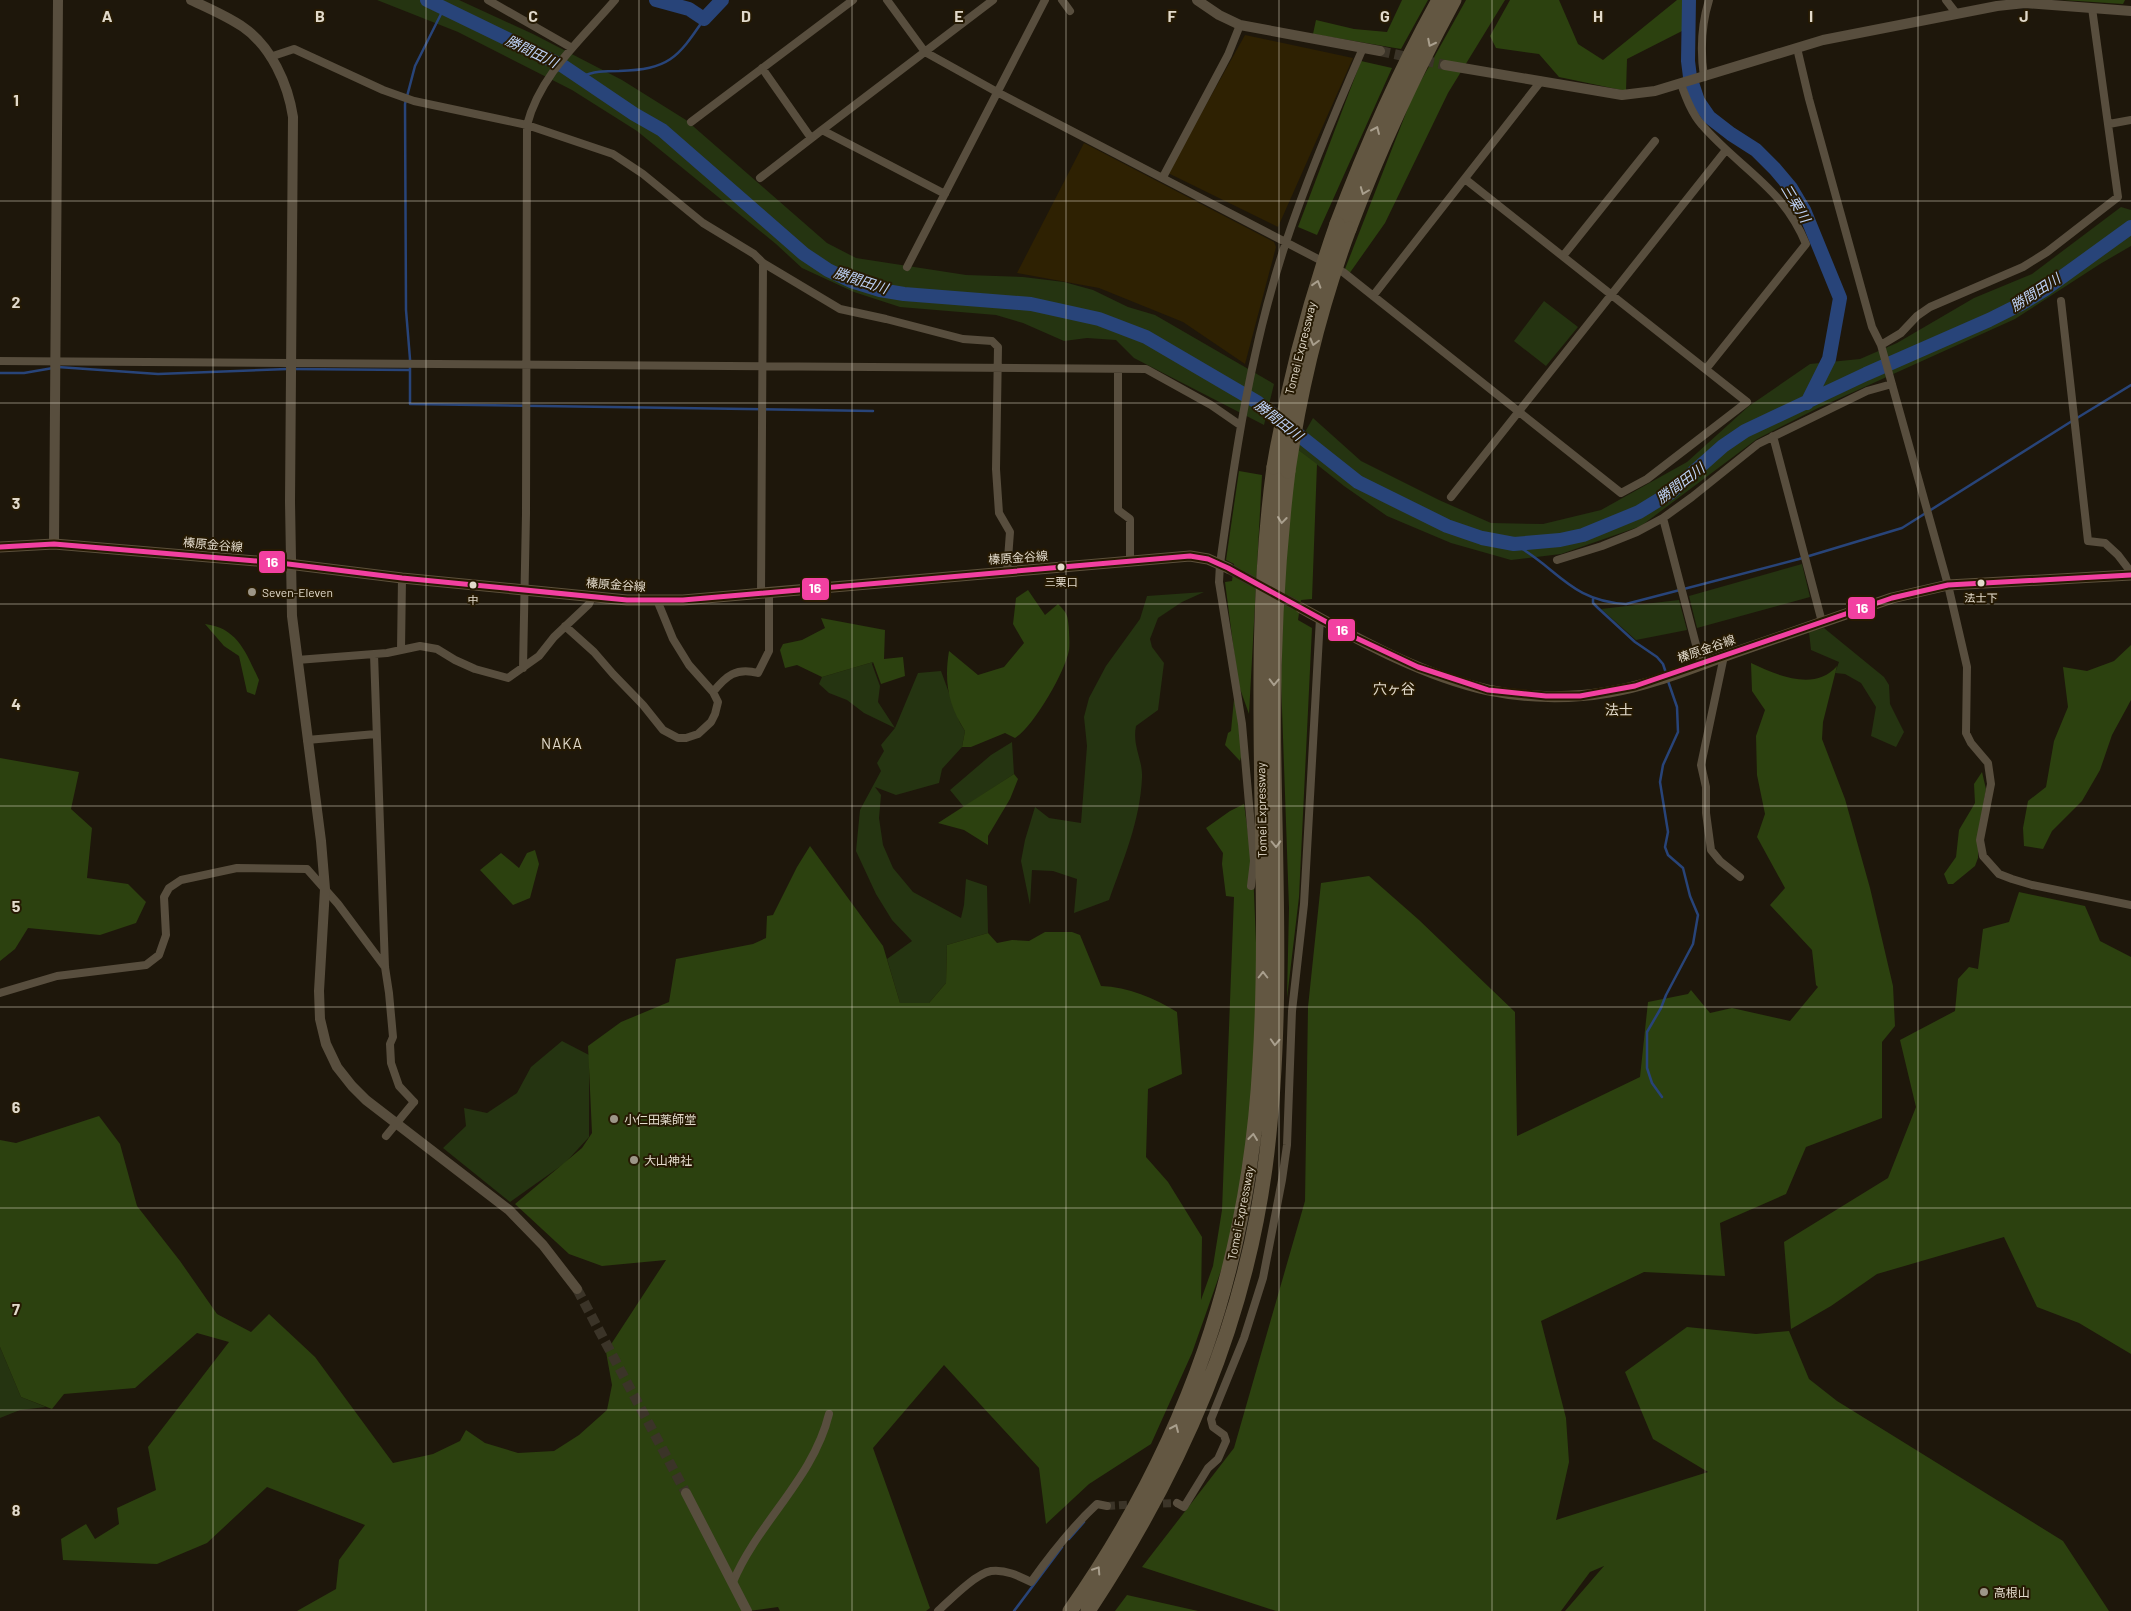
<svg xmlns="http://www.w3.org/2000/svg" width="2131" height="1611" font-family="Barlow,'Noto Sans JP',sans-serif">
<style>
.built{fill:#2e2102}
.green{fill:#253411}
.forest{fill:#2c410f}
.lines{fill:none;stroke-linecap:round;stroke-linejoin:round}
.stream{stroke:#284479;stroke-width:2.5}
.river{stroke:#284479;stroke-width:14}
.minor-tunnel{stroke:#3b3428;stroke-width:8;stroke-dasharray:8 4;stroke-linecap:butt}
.tertiary-tunnel{stroke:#3b3428;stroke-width:10;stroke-dasharray:10 5;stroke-linecap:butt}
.secondary-tunnel{stroke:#3b3428;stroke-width:11;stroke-dasharray:11 5.5;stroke-linecap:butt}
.minor{stroke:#584e3e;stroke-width:8}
.tertiary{stroke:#584e3e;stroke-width:10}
.secondary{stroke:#5c503b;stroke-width:11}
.motorway{stroke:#635742;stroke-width:15}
.minor-bridge{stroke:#584e3e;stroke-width:8}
.motorway-bridge{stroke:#635742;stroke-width:15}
.bus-1-casing{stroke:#261a03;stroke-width:9}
.bus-1{stroke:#f240a1;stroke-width:5}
.oneway{stroke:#a99f8d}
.grid{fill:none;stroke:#e2dacb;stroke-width:1;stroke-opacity:0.55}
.bus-dot{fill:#e2dacb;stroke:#261a03;stroke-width:2}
.poi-dot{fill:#9d9688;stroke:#261a03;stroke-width:2}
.labels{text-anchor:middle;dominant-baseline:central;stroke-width:4;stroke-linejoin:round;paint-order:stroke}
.bus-label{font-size:11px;fill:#e2dacb;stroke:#261a03}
.street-label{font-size:12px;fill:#e2dacb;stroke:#261a03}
.poi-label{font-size:12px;fill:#e2dacb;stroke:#261a03;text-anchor:start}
.water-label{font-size:14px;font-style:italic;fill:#bed2f7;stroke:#261a03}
.neighbourhood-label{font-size:14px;fill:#e2dacb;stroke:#261a03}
.quarter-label{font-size:15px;letter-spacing:1px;fill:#e2dacb;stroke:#261a03}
.grid-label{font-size:16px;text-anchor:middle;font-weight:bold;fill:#e2dacb;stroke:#261a03;stroke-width:4;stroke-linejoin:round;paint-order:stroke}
.line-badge{stroke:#261a03;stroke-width:2}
.badge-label{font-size:14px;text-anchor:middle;font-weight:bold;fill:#fff}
</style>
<rect width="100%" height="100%" fill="#1e170b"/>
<path class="built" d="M1245,35L1353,58L1278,227L1168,173Z
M1084,143L1274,242L1276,247L1245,364L1183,322L1099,288L1017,273Z"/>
<path class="green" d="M377,0H459L533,34L622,80L686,120L827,243L856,258L966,275L1023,277L1064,282L1093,290L1128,307L1155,315L1274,384L1264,425L1134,358L1116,340L1087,338L1064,341L1023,323L996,315L900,307L854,292L802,268L776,244L637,131L572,90L458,32Z
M2121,207L2131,210V246L2100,264L2015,319L1818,408L1757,439L1641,526L1561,554L1511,560L1451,543L1387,516L1344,486L1296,448L1313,418L1361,461L1439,500L1491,523L1543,524L1601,510L1687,462L1749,406L1810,364L1860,359L1897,343L1974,298L2032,274Z
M1544,301L1578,327L1546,366L1514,341Z
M1802,564L1810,597L1697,628L1689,596Z
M1204,592L1182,602L1158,618L1150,639L1152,647L1164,663L1158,710L1136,726C1132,746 1143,760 1142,778C1140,821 1123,861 1109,900L1074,913L1077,879L1053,871L1032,870L1030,905L1021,861L1025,840L1035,807L1049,818L1081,823L1087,746L1084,717L1089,698L1106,666L1140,619L1147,596Z
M1679,600L1687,630L1636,640L1601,609Z
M1824,628L1884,677L1889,685L1890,704L1904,732L1896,747L1871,736L1876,707L1861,683L1845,674L1835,673L1839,662L1811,650L1809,632Z
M873,662L872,664L880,686L878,702L895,728L918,673L941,671L960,723L965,731L962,747L942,769L939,783L896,795L875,787L881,795L879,818L883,845L893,868L913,892L961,918L964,905L966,879L987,886L988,933L947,945L946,983L929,1003H900L887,959L912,941L892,920L876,894L856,851L860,810L881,771L877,763L884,751L881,745L895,728L864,713L847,700L829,693L819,684L822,677Z
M1012,742L1014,774L964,807L950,790L991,755Z
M562,1041L589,1055V1137L565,1163L510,1202L443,1148L466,1126L464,1108L487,1113L517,1093L531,1067Z
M0,1347L21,1397L46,1407L20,1410L0,1418Z"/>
<path class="forest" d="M1402,0H1428L1401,49L1313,34L1316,20L1354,29L1387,32Z
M1466,0H1505L1448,93L1385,223L1349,274L1345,269L1413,95Z
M1510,0H1559L1578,44L1603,60L1677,0H1682L1684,30L1627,59L1626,91L1559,77L1539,54L1496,48L1490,36Z
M2063,0H2125L2123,4Z
M1361,61L1392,68L1317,235L1298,227Z
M1296,448L1317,464L1312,599L1301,600L1298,620L1312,628L1299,897L1287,998L1289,908L1281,680L1284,560Z
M1239,471L1262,475L1249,714L1238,683L1225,582L1232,581L1234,564L1226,560Z
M1028,590L1045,615L1058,604C1061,607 1066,612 1067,616C1069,621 1070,645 1069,650C1065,672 1034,726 1015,738L1005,733L971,747H962L965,731C948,704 944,682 949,651L978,675L1004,667L1024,643L1013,624L1016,598Z
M821,618L885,630L884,659L903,657L905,676L881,684L873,662L822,677L797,665L785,668L780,650L783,644L802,640L825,628Z
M205,624C238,628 246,653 259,680L255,695L247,692L239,656L224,646Z
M2131,645V700L2112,735L2100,770L2082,801L2052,831L2043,849L2024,846L2023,828L2028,801L2046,787L2054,741L2068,707L2063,667L2087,671L2114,661Z
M1751,663C1776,675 1815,692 1837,666L1823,722L1822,739L1845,799L1870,888L1893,986L1895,1026L1882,1042V1118L1806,1147L1786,1194L1720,1223L1725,1276L1644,1272L1541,1321L1566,1418L1569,1462L1556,1520L1708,1472L1653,1439L1625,1372L1687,1327L1756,1334L1789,1331L1809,1379L1837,1401L2063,1541L2109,1611H1565L1604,1566L1590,1572L1561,1611H1276L1142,1567L1234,1448L1305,1201L1308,1007L1321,883L1369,876L1419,920L1515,1012L1517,1136L1640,1077L1648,1002L1688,994L1691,990L1710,1013L1732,1008L1790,1021L1818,987L1816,985L1812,950L1770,905L1785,888L1757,837L1765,814L1757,775L1756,736L1765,710L1752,691Z
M1234,699C1239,717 1246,742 1240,761L1225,745L1228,733L1231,731Z
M0,758L79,772L71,809L92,828L87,878L128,884L146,902L136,923L100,935L28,928L15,949L0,961Z
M1982,772L1986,789L1978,835V858L1975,866L1953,884H1948L1944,874L1956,857L1959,830L1975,803L1974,784Z
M1014,774L1018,779L1010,799L988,836V845L964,830L938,823Z
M1244,804L1253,869L1257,967L1252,1114L1231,1242L1192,1353L1151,1444L1089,1484L1046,1524L1039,1468L944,1365L873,1448L930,1608L926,1611H780L778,1607L749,1611H297L336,1589L339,1560L365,1525L267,1487L207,1543L157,1564L63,1560L61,1539L86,1524L95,1539L119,1524L117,1508L156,1490L148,1447L229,1342L197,1333L135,1388L64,1394L52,1409L21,1397L0,1347V1140L16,1143L99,1116L120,1144L137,1206L180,1261L217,1314L251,1332L269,1314L315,1357L393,1463L433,1454L460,1441L466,1430L485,1443L518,1453L554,1451L579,1435L607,1410L612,1385L606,1352L666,1260L602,1266L569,1254L515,1204L582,1148L592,1133L588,1046L621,1022L669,1002L676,959L753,944L766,938L767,916L773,915L797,867L810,846L883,946L900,1003H929L946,983L947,945L988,933L997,943L1012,940L1029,941L1045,932H1072L1080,935L1101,986C1128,987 1155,998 1177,1012L1182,1074L1148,1089L1146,1157L1168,1182L1202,1237L1201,1300L1213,1266L1222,1210L1234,897L1226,896L1222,864L1223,853L1206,828L1230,811Z
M535,850L539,864L530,898L513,905L480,870L501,853L519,868L527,853Z
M2019,892L2085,906L2100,941L2131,957V1354L2079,1323L2037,1307L2004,1237L1877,1274L1831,1306L1791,1329L1784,1242L1888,1178L1916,1107L1900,1040L1955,1011L1958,979L1969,967L1978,969L1983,929L2009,922Z
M1127,1595L1198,1611H1115Z"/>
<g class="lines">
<path class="stream" d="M444,8L415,66L405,104L406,310L410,359V404L873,411
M581,77C593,71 605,71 619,71C669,69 677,59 704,19
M58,367L158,374L287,369
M293,369L409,370
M0,373H24L53,368
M2077,418L2131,385
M1514,544C1558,568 1570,601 1626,604L1799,559L1902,528L2072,421
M1593,599V603L1598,608L1635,642L1657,657L1663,664L1666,673
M1662,1097L1652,1083L1647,1068V1032L1661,1008L1666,995L1693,944L1698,915L1690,896L1683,868L1668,855L1665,847L1668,832L1660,782L1663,765L1678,732L1677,707L1668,681
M1069,1539L1084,1522
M1014,1611L1062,1547"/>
<path class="river" d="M427,0L563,66L634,114L662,130L804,254L828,270L851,281L880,290L904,294L1031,304L1099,319L1146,337L1257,402L1358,482L1447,526L1482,538L1514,544L1560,540L1583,535L1639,512L1670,493L1723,446L1745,431L1866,374L1989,320L2021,304L2044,290L2131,227
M656,0L689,9L704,19L722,0
M1689,0L1688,61L1690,77L1698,101L1709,117L1731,134L1756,150L1775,169L1791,188L1804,210L1840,298L1829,359L1807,403"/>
<path class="minor-tunnel" d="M1151,1504L1177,1503
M1107,1506L1137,1504"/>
<path class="tertiary-tunnel" d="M1380,51L1445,65
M577,1289L686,1493"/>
<path class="secondary-tunnel" d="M1228,568L1301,608"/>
<path class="minor" d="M488,0L572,48
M887,0L925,52L997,92L1343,272L1621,493L1647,479L1747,402L1465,179
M1062,0L1070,11
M1946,0L1956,13
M1797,48L1809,99L1872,327L1881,345L1948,585L1967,667L1966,733L1971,743L1988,763L1991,784L1980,840L1983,856L1999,874L2012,879L2032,885L2131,905
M270,57L294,49L383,90L414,101L527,125L613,154L643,174L703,223L754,254L763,263L840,309L886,319L963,339L992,341L998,347L996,469L999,513L1010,532L1007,572
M762,68L811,138
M1704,77C1700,50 1701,26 1709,0
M1681,84C1686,98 1692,114 1702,125C1740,169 1783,187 1806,244L1706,369
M691,122L853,0
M2109,124L2131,120
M822,130L993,0
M1163,177L1228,55L1240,25
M760,178L822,130L945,194
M1563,256L1655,141
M907,267L1045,0
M1373,296L1541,81
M2061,301L2088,541L2105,543L2118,555L2131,572
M1881,345L1901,333L1917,316L1930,307L2023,267L2047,252L2118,197L2092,8
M0,361L1146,369L1211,405L1240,425
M1118,369V510L1130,519V562
M1773,436L1822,622
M1451,497L1726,150
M1663,518L1701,664
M1557,560L1602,546L1637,532L1663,518L1692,497L1758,444L1867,391L1892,384
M761,594L763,263
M565,626L594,652L613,674L643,705L663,730L678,738H686L698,734L711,722L715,714L718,702L713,692L689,665L673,639L657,600
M401,650L402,578
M374,654L385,967L389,993L393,1037L390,1044L391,1063L399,1086L414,1102
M1724,656L1701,765L1706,787V813L1711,850L1720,861L1740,877
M297,660L387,653L420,646L437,649L455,660L475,669L508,678L539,656L554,637L589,604L592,597
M523,668L526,514L527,125C540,74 582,39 615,0
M713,692C726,676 736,667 758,673L769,651V593
M307,740L376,734
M1251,886L1254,861L1242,724L1219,582L1220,564C1235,455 1251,346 1286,242C1308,176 1335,112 1363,48
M0,993L57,976L146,965L159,955L166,935L164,897L169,888L181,880L237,868L307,869L338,904L385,967
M1177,1503L1184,1507L1208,1468L1218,1459L1226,1441L1224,1435L1213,1427L1211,1419L1244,1338L1263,1278L1282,1180L1287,1145L1292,1011L1304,904L1320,618
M733,1582C758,1522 813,1479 829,1414
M938,1611C950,1600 975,1574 991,1571C1005,1569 1019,1576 1031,1582C1051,1554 1071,1528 1097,1504L1107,1506"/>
<path class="tertiary" d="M191,0C208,8 227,16 243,27C271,46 288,84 293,117L290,502L292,616L321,841L325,889L319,991L320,1019L326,1044L337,1067L352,1086L366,1100L509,1210L543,1245L577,1289
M1197,0L1219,15L1240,25L1380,51
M1445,65L1622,95L1655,91L1823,40L1997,6L2025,3L2131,11
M54,544L58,0
M686,1493L747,1611"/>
<path class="secondary" d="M0,547L54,544L280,563L402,578L627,600H683L1190,556L1208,559L1228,568
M1301,608C1361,641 1421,675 1488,690C1526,698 1570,699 1609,692C1653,685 1696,666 1739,651C1790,633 1841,616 1892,598L1948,585L2131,575"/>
<path class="motorway" d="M1337,224C1366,147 1399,72 1439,0
M1349,229C1379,150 1414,74 1454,0
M1070,1611C1187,1444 1249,1266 1260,1062C1272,864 1247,665 1274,467
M1088,1611C1182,1469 1247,1322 1267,1152C1282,1024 1276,895 1274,767C1272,668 1276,570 1288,471"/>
<path class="minor-bridge" d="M386,1136L414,1102"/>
<path class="motorway-bridge" d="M1274,467C1288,384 1309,304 1337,224
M1288,471C1300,389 1320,307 1349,229"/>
<defs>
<path id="bus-1" d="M0,547L54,544L280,563L402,578L627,600H683L1190,556L1208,559L1228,568L1354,637L1418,667L1488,690L1546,696H1580L1635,686L1892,598L1948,585L2131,575"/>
</defs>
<use href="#bus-1" class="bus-1-casing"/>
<use href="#bus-1" class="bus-1"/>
</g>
<defs><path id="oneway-chevron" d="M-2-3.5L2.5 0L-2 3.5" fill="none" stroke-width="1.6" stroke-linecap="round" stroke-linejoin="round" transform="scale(1.25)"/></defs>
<g class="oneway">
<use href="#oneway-chevron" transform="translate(1431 43) rotate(117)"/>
<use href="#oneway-chevron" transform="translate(1376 130) rotate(-66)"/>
<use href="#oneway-chevron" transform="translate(1364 191) rotate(111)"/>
<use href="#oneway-chevron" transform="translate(1317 284) rotate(-73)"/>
<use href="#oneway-chevron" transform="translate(1314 342) rotate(105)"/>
<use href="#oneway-chevron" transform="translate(1282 520) rotate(97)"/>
<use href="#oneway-chevron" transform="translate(1274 682) rotate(91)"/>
<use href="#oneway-chevron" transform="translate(1276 844) rotate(89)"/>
<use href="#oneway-chevron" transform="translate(1263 975) rotate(-90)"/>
<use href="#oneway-chevron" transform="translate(1275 1042) rotate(93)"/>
<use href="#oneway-chevron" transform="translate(1253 1137) rotate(-83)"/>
<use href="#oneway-chevron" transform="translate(1175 1428) rotate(-66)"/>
<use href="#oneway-chevron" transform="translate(1097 1570) rotate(-57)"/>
</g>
<path class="grid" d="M213,0V1611M426,0V1611M639,0V1611M852,0V1611M1066,0V1611M1279,0V1611M1492,0V1611M1705,0V1611M1918,0V1611M0,201H2131M0,403H2131M0,604H2131M0,806H2131M0,1007H2131M0,1208H2131M0,1410H2131"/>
<g class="bus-dot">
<circle cx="1061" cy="567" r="4.5"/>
<circle cx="1981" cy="583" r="4.5"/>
<circle cx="473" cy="585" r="4.5"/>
</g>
<g class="poi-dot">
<circle cx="252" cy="592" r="5"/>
<circle cx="614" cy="1119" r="5"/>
<circle cx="634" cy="1160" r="5"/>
<circle cx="1984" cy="1592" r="5"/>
</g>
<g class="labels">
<g class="bus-label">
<text x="1061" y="581">三栗口</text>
<text x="1981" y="597">法士下</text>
<text x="473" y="599">中</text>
</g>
<g class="street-label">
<text transform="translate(1300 348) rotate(-76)">Tomei Expressway</text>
<text transform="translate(213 544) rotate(5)">榛原金谷線</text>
<text transform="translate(1018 557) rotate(-4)">榛原金谷線</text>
<text transform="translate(616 584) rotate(4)">榛原金谷線</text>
<text transform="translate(1706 648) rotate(-19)">榛原金谷線</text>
<text transform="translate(1261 810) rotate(-91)">Tomei Expressway</text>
<text transform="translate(1240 1213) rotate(-79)">Tomei Expressway</text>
</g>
<g class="poi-label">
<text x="262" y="592">Seven-Eleven</text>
<text x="624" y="1119">小仁田薬師堂</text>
<text x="644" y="1160">大山神社</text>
<text x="1994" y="1592">高根山</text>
</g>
<g class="water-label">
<text transform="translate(532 51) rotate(26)">勝間田川</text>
<text transform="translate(1796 203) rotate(59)">三栗川</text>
<text transform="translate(861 280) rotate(18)">勝間田川</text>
<text transform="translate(2035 292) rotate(-33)">勝間田川</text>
<text transform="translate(1279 420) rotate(38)">勝間田川</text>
<text transform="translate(1680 483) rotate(-37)">勝間田川</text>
</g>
<g class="neighbourhood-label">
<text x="1394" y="688">穴ヶ谷</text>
<text x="1619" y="709">法士</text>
</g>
<g class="quarter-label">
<text x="562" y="743">NAKA</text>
</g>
</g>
<g class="grid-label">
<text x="107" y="22">A</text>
<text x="320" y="22">B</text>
<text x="533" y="22">C</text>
<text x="746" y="22">D</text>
<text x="959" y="22">E</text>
<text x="1172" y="22">F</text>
<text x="1385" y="22">G</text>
<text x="1598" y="22">H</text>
<text x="1811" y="22">I</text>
<text x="2024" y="22">J</text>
<text x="16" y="106">1</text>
<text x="16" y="308">2</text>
<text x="16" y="509">3</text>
<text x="16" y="710">4</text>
<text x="16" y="912">5</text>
<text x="16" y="1113">6</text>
<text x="16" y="1315">7</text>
<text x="16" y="1516">8</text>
</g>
<g class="line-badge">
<rect x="258" y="550" width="28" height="24" rx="5" fill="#f240a1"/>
<rect x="801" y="577" width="29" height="24" rx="5" fill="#f240a1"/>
<rect x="1847" y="596" width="29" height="24" rx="5" fill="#f240a1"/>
<rect x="1327" y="618" width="29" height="24" rx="5" fill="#f240a1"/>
</g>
<g class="badge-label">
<text x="272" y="567">16</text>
<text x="815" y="593">16</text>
<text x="1862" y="613">16</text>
<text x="1342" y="635">16</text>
</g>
</svg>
